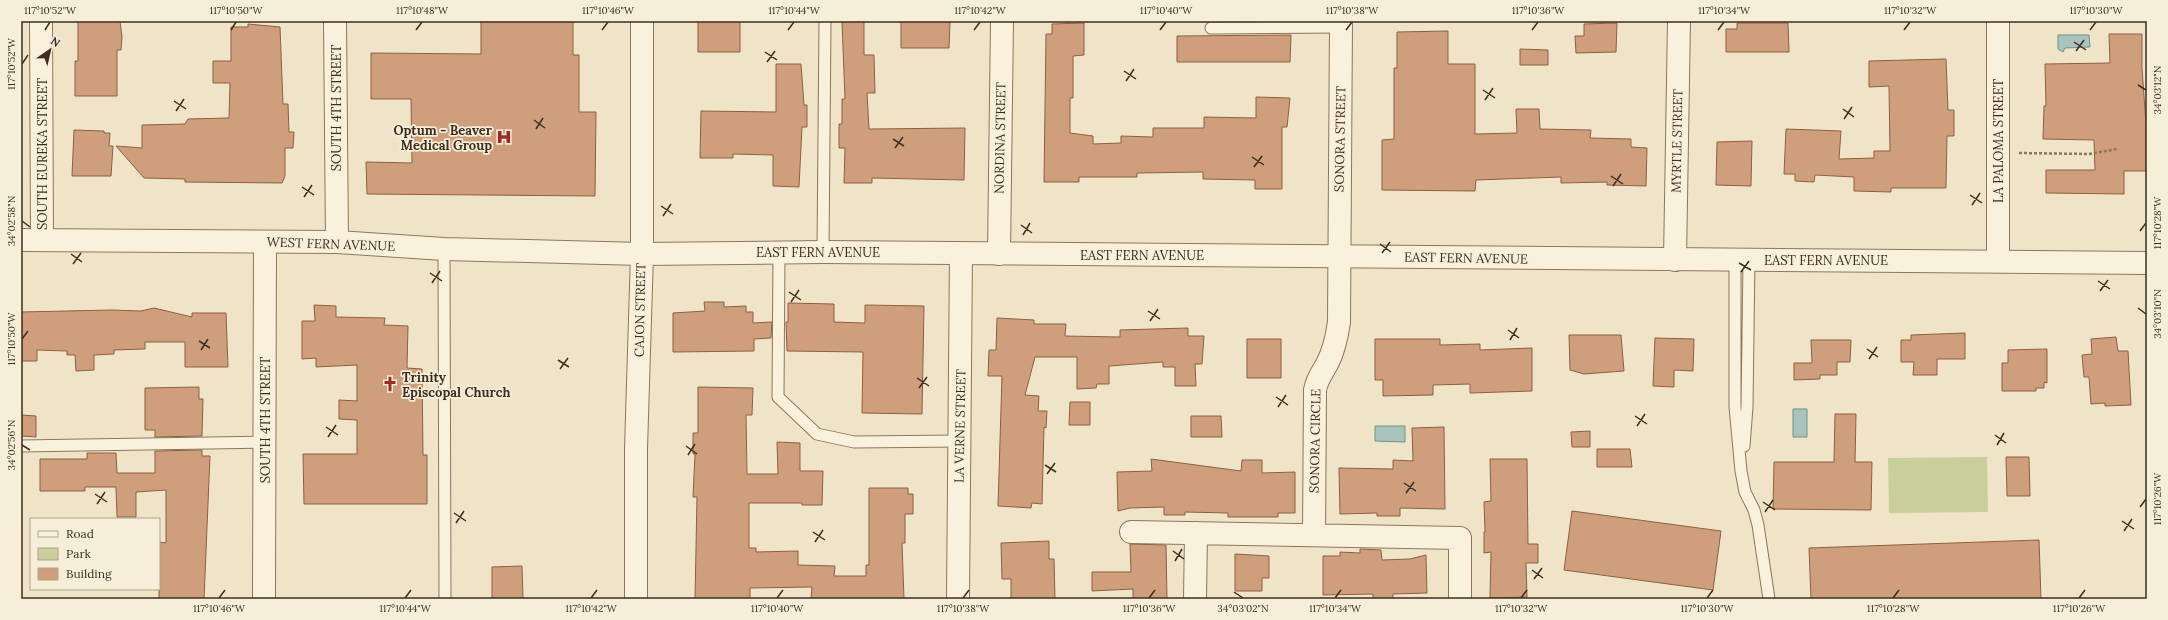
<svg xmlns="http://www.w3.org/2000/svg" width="2168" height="620" font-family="Lora,serif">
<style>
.green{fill:#c9cf9b}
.water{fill:#a9c4bc;stroke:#6f938a}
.building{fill:#cf9f7d;stroke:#8d5f41}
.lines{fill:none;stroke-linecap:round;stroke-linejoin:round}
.service-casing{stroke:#8d765c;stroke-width:13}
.minor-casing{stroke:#8d765c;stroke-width:24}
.tertiary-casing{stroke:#8d765c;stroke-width:24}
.path{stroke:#8d765c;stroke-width:2.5;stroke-dasharray:3 2;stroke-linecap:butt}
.service{stroke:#faf1dc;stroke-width:11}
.minor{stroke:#faf1dc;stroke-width:22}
.tertiary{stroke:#faf1dc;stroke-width:22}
.ticks{fill:none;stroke:#3d2e20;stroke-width:1.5}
.labels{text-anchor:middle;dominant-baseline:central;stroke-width:3.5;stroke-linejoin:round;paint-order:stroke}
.street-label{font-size:13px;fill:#3d2e20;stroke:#f7eed8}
.poi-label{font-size:13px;font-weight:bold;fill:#3d2e20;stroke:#f7eed8;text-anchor:end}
.neatline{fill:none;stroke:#3d2e20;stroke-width:1.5}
.ticks-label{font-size:10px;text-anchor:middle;fill:#3d2e20}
</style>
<rect width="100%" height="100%" fill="#f0e4c8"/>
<path class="green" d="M1987,457L1988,512L1889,513L1888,458Z"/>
<path class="water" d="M2058,35H2089L2090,47L2065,48L2063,52L2058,49Z
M1793,409H1807V437H1793Z
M1375,426H1405V442L1375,441Z"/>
<path class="building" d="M78,21H120L122,37L121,50H117V96H75V61H78Z
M481,21H573V55H579V112H596L595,196L367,194L366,162L412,163L411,99H371V53L481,54Z
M698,21H740V52H698Z
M842,21H864V55H874L875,93H867L869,129L965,128L964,180L872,178V183H844L845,148H839V124H842V99H845Z
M901,21H950L949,48H901Z
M1084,23V55L1073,56V98H1070V133L1093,136V144L1121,143V136L1153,137V128H1204V117L1256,118V97L1290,98L1287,127H1282V189H1255V180L1203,179V172L1137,173V177H1079V182H1044L1046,34H1052V24Z
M1617,23L1616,52L1576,53L1575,36H1584V24Z
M1737,23H1788L1789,52H1726V29H1737Z
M248,24L280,27L283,104H288L289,132H294L293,148H285V176L282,183L185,182V179L144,178L116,146L142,148V125L185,124L188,119L229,118L230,83H213V61H231V27H248Z
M1448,31V64H1475V134L1517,133L1516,109H1539L1540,129L1591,130L1590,138L1631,139V147L1647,148L1646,186L1607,185V182L1561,183V177L1476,180L1475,191L1382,190V140L1394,139V68H1397V32Z
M2109,34H2142V68L2146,124V171H2124V194L2046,193V170H2095L2094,140L2043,139L2044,106H2046L2045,64L2110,63Z
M1291,35L1290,62H1177V36Z
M1520,49L1548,50V65H1520Z
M1946,59L1948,110H1954V136H1947L1946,188H1891V192L1854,191V177L1815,175L1814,182L1795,181V174H1784L1786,129L1841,131L1839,159L1874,158V151H1890L1889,86L1869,87V61Z
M776,64H801L804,105H807V127H802L799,187L773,186V155L733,154V158H700L701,111L776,112Z
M74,130L104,131V133H110L109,146H113L111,176H72Z
M1752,141L1751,186L1716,185L1717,142Z
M704,302H724V307L746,306V312H753V323L772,322L771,338L754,339V351L673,352V313L705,311Z
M788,303L834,304V322L865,323V305L924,306L922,414L862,413L863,352L787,351L786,322H788Z
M314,305L336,306V317L385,318L384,325L408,326L407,368L422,369L423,455H427V504H304L303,454H357V420L339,419V400L357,401V365L316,367V358L302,359V321H315Z
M154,308L192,317V313H226L228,367H185V342H145V349L114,350V354L94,355V370L76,371L75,355H67V351L37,350V361H21V312L112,310L141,311Z
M997,318L1034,320V324H1066L1065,336L1120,337V330L1188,328V336H1204L1202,364H1195L1196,386H1175V367H1163V362L1109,366V384H1097L1096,388L1077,389V357H1035L1025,395L1039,396L1038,411H1047L1046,428L1044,427L1042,504L1032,503L1031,508L998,506L1002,376H988L989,350H996Z
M1965,333V359H1937V375H1913L1914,362H1901V340H1911V335Z
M1569,335H1621L1624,371L1584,374L1570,370Z
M2116,337L2118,351H2128L2131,405L2105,406V403L2091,404L2089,377H2084L2082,355L2092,354L2091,339Z
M1655,338L1694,339L1693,371L1674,370V387L1653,386Z
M1247,339H1281V378H1247Z
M1375,339H1440V345L1480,344V350L1532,348V391L1470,393V384L1433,385V395L1383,396V380H1375Z
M1811,340H1851L1850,362H1837V375H1820V379L1794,380V363H1812Z
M2047,349V383L2044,382V388H2036V391H2002V363H2008V350Z
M199,387V399H203L202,436L155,437V430H145V388Z
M698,387L753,388L752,415H746L747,474H778L777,442L800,443V471H823L822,505H802V503H749V548H756V552L798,551V565L835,566L834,576H866V565H869V488H908V494H913V514H905V543H902L904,599H811L812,587L750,588V599H695L697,497H693L695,454H693V433H698Z
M1070,402H1090V425H1069Z
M1835,414H1856L1855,462H1872L1871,510L1773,509L1774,462H1834Z
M21,415L36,416V437L21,436Z
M1191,416H1221L1222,437H1191Z
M1444,427L1445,509L1400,508V516H1377V513L1340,514L1339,468L1393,469V460L1413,461L1412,428Z
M1590,431V447H1572L1571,432Z
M1597,449H1630L1632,467H1597Z
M202,450V456H210L204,599H159V542L166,543V490L136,492V517H117L116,487H85V491H40V459H87V453H116L117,473H155V451Z
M2006,457H2029L2030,496H2007Z
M1151,459L1241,471L1242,460H1262V473L1295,472V513H1278V517H1228V513L1185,512V515H1164V507L1130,508L1118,511L1117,472L1152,471Z
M1490,459H1527L1528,544H1538V563H1526L1527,597L1490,598L1491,552L1484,553V532H1485L1484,502L1491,501Z
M1572,511L1721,531L1713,590L1564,570Z
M2039,540L2041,599H1811L1809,548Z
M1049,541V559H1054L1055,599H1011V579H1002L1001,543Z
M1130,544L1166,545L1167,599H1133V589L1092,591V572H1131Z
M1360,549L1381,550L1382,560L1410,559L1426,555L1427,593L1393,594V599H1373V594L1323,595V556H1340V552L1360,553Z
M1235,554L1269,556V578H1262V591H1235Z
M522,566L523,599H492V567Z"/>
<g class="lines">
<defs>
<path id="service" d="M1211,28L1341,27
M444,249L445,599
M779,252L778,397L817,434L854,442L960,441
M823,252L825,21
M1735,260V407L1741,471L1745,492L1754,510L1758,525L1769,599
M21,446L264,442
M1744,446L1747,407L1749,260"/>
<path id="minor" d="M41,21L42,240
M335,21L337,242
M999,254L1002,21
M1675,260L1679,21
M1998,261V21
M1131,532L1460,538V599
M1314,535L1315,390C1317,379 1322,373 1327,364C1334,351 1337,336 1339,322L1341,21
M264,599L265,242
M958,599L961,254
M1195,599L1196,533"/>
<path id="tertiary" d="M21,240L337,242L444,249L642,254L823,252L2147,263
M636,599V449L642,254V21"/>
</defs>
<use href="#service" class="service-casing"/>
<use href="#minor" class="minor-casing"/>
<use href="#tertiary" class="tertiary-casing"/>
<path class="path" d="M2019,153L2089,154L2117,149"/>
<use href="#service" class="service"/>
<use href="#minor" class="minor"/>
<use href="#tertiary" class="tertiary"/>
</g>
<path class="ticks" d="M45,30L50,22M231,30L236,22M416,30L422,22M602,30L608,22M788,30L794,22M974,30L980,22M1160,30L1166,22M1346,30L1352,22M1532,30L1538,22M1718,30L1724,22M1904,30L1910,22M2090,30L2096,22M2074,42L2086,50M2076,51L2084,40M765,52L777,60M767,62L775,51M22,64L28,55M1124,71L1136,79M1126,81L1134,69M2138,85L2146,90M1483,90L1495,98M1485,100L1493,88M174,101L186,109M1843,109L1854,117M176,111L184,99M1844,119L1852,107M534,120L545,128M536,129L543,118M893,139L904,146M895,148L903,137M1252,157L1264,165M1254,167L1262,156M1611,176L1623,184M1613,186L1621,174M302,187L314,195M1970,195L1982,203M304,197L312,185M1972,205L1980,193M661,206L673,214M663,216L671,204M22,221L30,227M1021,225L1032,233M2140,231L2146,223M1023,235L1030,223M1380,244L1391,252M1382,253L1390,242M71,254L82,262M1739,263L1751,270M73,264L81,253M1741,272L1749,261M430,273L442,281M2098,281L2110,289M432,283L440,271M2100,291L2108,280M789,292L801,300M791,302L799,290M2138,308L2146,314M1148,311L1160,319M1150,321L1158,309M1508,330L1519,338M22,339L28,331M1510,340L1517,328M199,341L210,348M1867,349L1878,357M201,350L208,339M1869,359L1877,347M558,360L569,367M560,369L568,358M917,378L929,386M919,388L927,377M1276,397L1288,405M1278,407L1286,395M1635,416L1647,424M1637,426L1645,414M326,427L338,435M1995,435L2006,443M328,437L336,425M22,445L30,450M1997,445L2004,433M686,446L697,454M688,455L695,444M1045,465L1056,472M1047,474L1055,463M1404,483L1416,491M1406,493L1414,482M95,494L107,502M1763,502L1775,510M97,504L105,492M2140,507L2146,499M1765,512L1773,500M454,513L466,521M2122,521L2134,529M456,523L464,511M2124,531L2132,519M813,532L825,540M815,542L823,530M1173,551L1184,559M1175,561L1182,549M1532,570L1543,578M1534,579L1542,568M1234,592L1243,598M219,598L225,590M405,598L411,590M591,598L597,590M777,598L783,590M963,598L969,590M1149,598L1155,590M1335,598L1341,590M1521,598L1527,590M1707,598L1713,590M1893,598L1899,590M2079,598L2085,590"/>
<defs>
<symbol id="hospital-bare" viewBox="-9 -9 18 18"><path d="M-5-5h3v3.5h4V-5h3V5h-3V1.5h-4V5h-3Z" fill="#9e2a2b" stroke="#f7eed8" stroke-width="2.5" paint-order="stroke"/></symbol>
<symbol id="church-bare" viewBox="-9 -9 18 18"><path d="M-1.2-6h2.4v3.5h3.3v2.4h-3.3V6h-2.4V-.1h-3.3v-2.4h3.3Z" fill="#9e2a2b" stroke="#f7eed8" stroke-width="2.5" paint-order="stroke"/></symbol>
</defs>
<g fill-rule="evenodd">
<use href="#hospital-bare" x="493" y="126" width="22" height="22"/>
<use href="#church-bare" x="379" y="373" width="22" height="22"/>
</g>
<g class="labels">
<g class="street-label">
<text transform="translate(336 108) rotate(-90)">SOUTH 4TH STREET</text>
<text transform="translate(1000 138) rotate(-89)">NORDINA STREET</text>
<text transform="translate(1340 139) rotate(-89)">SONORA STREET</text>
<text transform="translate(1677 141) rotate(-89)">MYRTLE STREET</text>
<text transform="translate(1998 141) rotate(-90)">LA PALOMA STREET</text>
<text transform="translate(42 154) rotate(-90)">SOUTH EUREKA STREET</text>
<text transform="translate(331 244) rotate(2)">WEST FERN AVENUE</text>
<text x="818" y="252">EAST FERN AVENUE</text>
<text x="1142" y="255">EAST FERN AVENUE</text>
<text transform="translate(1466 258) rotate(1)">EAST FERN AVENUE</text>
<text x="1826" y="260">EAST FERN AVENUE</text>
<text transform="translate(640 310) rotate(-89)">CAJON STREET</text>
<text transform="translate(265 420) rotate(-90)">SOUTH 4TH STREET</text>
<text transform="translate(960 426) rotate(-89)">LA VERNE STREET</text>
<text transform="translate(1315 441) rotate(-89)">SONORA CIRCLE</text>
</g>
<g class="poi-label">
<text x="492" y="130">Optum - Beaver<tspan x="492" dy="15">Medical Group</tspan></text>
<text x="402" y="377" text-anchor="start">Trinity<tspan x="402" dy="15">Episcopal Church</tspan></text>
</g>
</g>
<rect width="2168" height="620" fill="none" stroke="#f7eed8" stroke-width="44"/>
<rect x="30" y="518" width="130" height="72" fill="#f7eed8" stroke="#ada18e"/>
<rect x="38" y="531" width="20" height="6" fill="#faf1dc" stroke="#ada18e"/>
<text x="66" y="538" font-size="12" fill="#3d2e20">Road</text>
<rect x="38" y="548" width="20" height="12" fill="#c9cf9b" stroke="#ada18e"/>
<text x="66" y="558" font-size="12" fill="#3d2e20">Park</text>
<rect x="38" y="568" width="20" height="12" fill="#cf9f7d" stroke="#ada18e"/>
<text x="66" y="578" font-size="12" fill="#3d2e20">Building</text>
<g transform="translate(50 50) rotate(34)" stroke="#f7eed8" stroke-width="3" paint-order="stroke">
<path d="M0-3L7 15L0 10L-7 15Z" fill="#3d2e20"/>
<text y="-6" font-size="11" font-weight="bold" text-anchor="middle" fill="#3d2e20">N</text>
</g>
<rect x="22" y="22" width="2124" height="576" class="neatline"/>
<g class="ticks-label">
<text x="50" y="14">117°10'52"W</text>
<text x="236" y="14">117°10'50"W</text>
<text x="422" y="14">117°10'48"W</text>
<text x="608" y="14">117°10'46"W</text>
<text x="794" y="14">117°10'44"W</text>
<text x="980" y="14">117°10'42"W</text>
<text x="1166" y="14">117°10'40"W</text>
<text x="1352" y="14">117°10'38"W</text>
<text x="1538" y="14">117°10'36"W</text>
<text x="1724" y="14">117°10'34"W</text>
<text x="1910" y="14">117°10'32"W</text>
<text x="2096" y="14">117°10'30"W</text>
<text transform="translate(11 64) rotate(-90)" y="4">117°10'52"W</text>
<text transform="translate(2157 90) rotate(-90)" y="4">34°03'12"N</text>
<text transform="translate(11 221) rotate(-90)" y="4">34°02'58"N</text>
<text transform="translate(2157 223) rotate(-90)" y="4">117°10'28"W</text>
<text transform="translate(2157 314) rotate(-90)" y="4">34°03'10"N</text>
<text transform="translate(11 339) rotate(-90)" y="4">117°10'50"W</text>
<text transform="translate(11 445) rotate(-90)" y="4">34°02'56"N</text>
<text transform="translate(2157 499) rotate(-90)" y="4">117°10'26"W</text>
<text x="219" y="612">117°10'46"W</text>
<text x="405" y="612">117°10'44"W</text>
<text x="591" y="612">117°10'42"W</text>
<text x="777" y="612">117°10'40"W</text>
<text x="963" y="612">117°10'38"W</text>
<text x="1149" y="612">117°10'36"W</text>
<text x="1243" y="612">34°03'02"N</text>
<text x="1335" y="612">117°10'34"W</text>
<text x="1521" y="612">117°10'32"W</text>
<text x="1707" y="612">117°10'30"W</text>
<text x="1893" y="612">117°10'28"W</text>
<text x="2079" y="612">117°10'26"W</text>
</g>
</svg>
